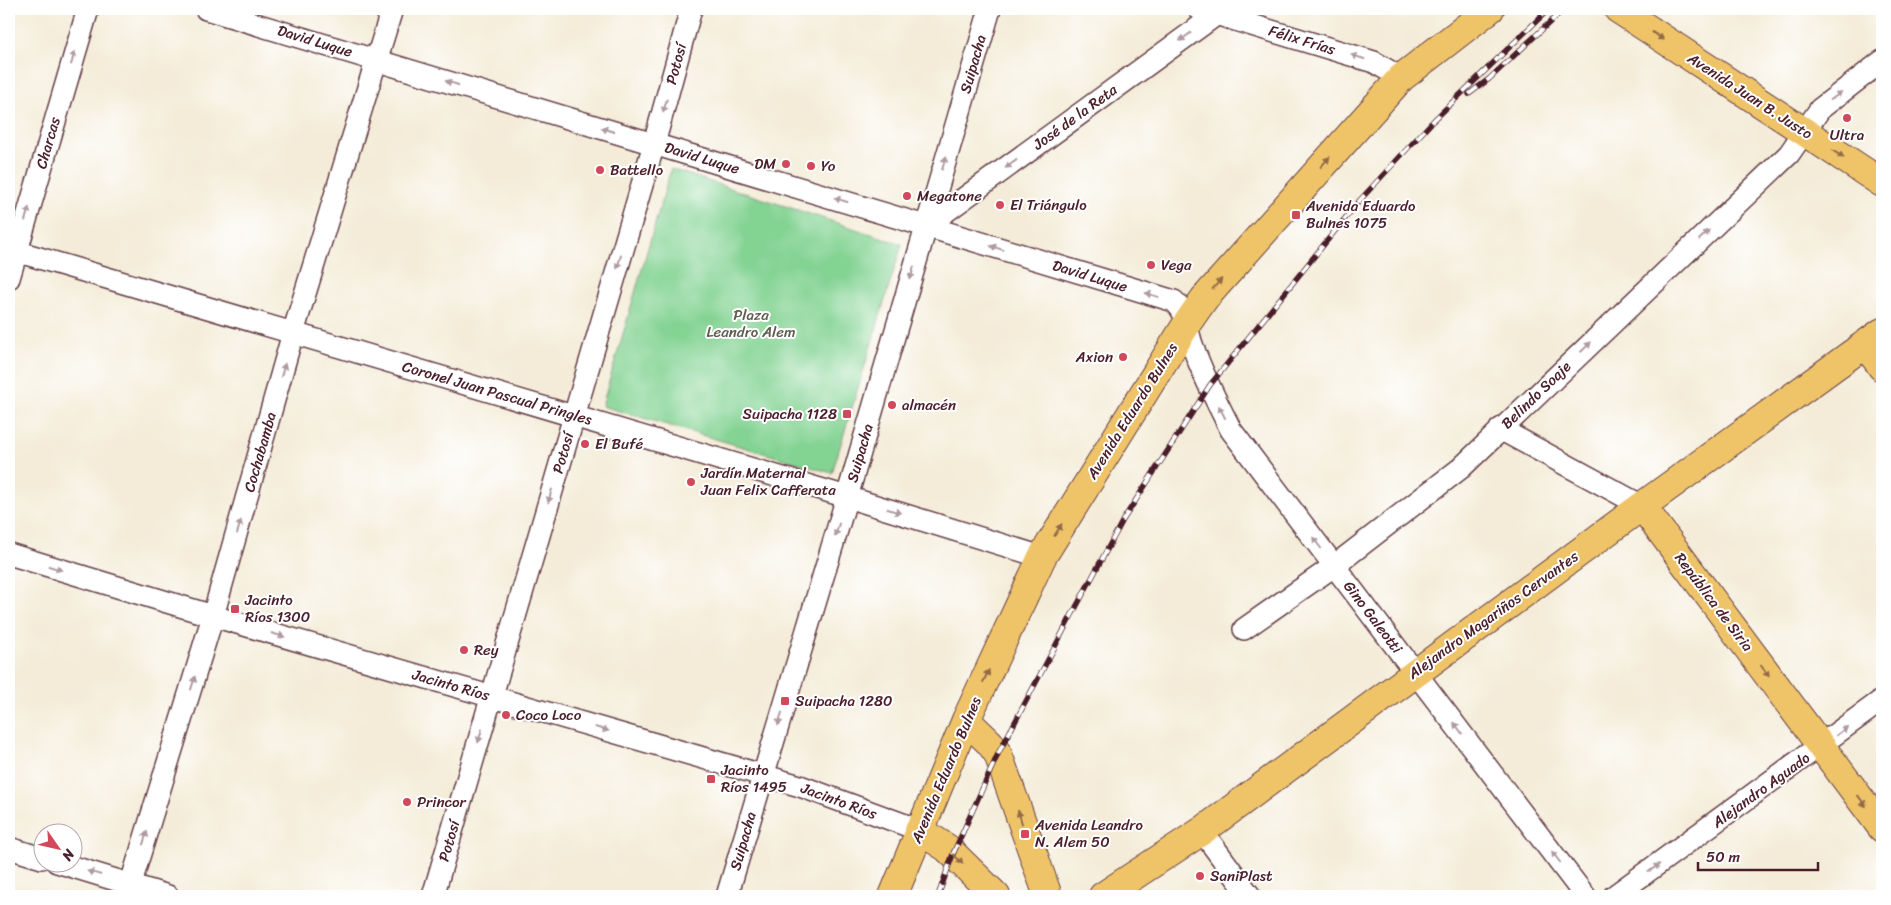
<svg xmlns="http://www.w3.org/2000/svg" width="1891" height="905" font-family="Sriracha,sans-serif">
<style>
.green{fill:#83d393;stroke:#66795f}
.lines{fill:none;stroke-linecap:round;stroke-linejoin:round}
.minor-casing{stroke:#643e45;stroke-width:24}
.major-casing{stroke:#643e45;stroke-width:30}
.minor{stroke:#fff;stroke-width:21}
.major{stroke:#efc469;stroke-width:28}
.rail-casing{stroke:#4a1f2b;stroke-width:5.5}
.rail{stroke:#fff;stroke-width:4;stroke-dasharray:11;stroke-linecap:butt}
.oneway{fill:#946947}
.oneway2{fill:#ae9aa0}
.poi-dot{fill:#d1495b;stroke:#fff;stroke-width:2}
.labels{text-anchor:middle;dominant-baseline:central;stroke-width:4;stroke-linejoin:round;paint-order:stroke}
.street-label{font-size:15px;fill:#4a1f2b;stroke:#fff}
.poi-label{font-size:15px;fill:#4a1f2b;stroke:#fff;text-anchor:start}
.park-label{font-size:15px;fill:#5e5e4f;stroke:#fff}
</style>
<rect width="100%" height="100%" fill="#fff"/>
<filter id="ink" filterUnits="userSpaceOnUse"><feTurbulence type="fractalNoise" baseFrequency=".02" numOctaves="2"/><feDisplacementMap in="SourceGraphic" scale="10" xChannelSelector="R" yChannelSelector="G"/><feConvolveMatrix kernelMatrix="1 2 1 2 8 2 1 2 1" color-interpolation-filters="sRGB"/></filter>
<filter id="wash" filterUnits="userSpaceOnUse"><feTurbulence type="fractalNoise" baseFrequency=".0096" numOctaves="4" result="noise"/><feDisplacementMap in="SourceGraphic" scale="20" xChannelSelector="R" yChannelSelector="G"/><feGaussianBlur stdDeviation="1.12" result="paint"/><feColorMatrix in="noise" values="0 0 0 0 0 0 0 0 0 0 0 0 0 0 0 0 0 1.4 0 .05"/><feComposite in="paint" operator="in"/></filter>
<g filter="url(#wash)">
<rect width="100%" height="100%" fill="#f4ecd8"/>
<path class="green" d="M671,169L902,244L832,473L602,406Z"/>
</g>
<g filter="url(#ink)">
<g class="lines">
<defs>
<path id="minor" d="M206,9L1174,301C1189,314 1186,330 1193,347C1203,375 1217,403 1231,430L1585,896
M1199,9L1374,62L1401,78
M926,226L1224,9
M9,249L847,497L1042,557
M9,278L88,9
M1500,429L1642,506
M9,554L213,616L800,786L919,830
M1244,629L1334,566L1461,468L1789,154L1820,109L1882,61
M1202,831L1250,896
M9,848L42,858
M57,862L168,896
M127,896L213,616L293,333L392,9
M433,896L654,144L691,9
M727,896L847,497L990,9
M1614,896L1882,700"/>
<path id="major" d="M1618,9L1882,183
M1865,344L1882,367
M1642,506L1882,828
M966,720L990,743L998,754L1048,896
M919,830L947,848L996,896
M893,896L966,720L1042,557L1188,322L1204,299L1401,78L1490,9
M1103,896L1202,831L1642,506L1882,332"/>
</defs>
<use href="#minor" class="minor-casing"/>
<use href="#major" class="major-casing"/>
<use href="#minor" class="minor"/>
<use href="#major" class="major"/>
<defs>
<path id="rail" d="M1469,94L1489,79L1564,9
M938,896L953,854L998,754L1067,624L1123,520L1210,385L1360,200L1433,121L1549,9"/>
</defs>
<use href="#rail" class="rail-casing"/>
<use href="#rail" class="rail"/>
</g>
<defs><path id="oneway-solid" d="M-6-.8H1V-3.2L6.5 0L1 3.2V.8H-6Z" transform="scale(1.25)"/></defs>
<g class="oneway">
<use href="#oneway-solid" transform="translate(1658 36) rotate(34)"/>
<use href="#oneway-solid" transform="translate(1838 154) rotate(33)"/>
<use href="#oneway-solid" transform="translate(1325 162) rotate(-48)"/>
<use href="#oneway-solid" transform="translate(1217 284) rotate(-48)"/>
<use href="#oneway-solid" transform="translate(1058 530) rotate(-58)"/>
<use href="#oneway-solid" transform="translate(1765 671) rotate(53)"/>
<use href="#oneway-solid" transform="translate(986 676) rotate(-65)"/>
<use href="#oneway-solid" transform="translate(1862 801) rotate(54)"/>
<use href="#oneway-solid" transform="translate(1020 817) rotate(-107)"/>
<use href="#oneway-solid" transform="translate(958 859) rotate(45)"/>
</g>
<g class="oneway2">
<use href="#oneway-solid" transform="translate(1185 37) rotate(144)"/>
<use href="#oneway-solid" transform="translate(1358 57) rotate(-163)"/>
<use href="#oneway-solid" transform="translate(73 58) rotate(-74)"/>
<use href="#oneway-solid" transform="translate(452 83) rotate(-163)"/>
<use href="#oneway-solid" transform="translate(1836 96) rotate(-37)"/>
<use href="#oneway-solid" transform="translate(665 106) rotate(105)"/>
<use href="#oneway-solid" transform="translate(608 130) rotate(-163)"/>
<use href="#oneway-solid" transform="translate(944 163) rotate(-74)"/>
<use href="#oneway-solid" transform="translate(1011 164) rotate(144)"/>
<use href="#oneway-solid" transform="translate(841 200) rotate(-163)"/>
<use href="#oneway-solid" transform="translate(27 214) rotate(-74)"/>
<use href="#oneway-solid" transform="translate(1704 235) rotate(-44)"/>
<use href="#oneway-solid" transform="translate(997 248) rotate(-163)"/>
<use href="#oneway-solid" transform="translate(619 262) rotate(107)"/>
<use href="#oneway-solid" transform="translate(912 273) rotate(106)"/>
<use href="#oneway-solid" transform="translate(1152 295) rotate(-163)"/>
<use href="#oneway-solid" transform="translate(1586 347) rotate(-44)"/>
<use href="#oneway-solid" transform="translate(283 370) rotate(-74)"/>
<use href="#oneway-solid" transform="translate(1222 412) rotate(-117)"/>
<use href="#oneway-solid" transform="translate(550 496) rotate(106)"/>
<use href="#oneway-solid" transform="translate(894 511) rotate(17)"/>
<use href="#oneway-solid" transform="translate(239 527) rotate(-74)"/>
<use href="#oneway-solid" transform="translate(837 530) rotate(107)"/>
<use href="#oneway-solid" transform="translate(1317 543) rotate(-127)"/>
<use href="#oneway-solid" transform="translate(55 568) rotate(17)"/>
<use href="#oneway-solid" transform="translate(278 635) rotate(16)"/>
<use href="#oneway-solid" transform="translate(193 683) rotate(-73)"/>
<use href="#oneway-solid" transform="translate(780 719) rotate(107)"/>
<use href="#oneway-solid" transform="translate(1458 728) rotate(-127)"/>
<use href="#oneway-solid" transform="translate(602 729) rotate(16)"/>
<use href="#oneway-solid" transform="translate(1842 731) rotate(-38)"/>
<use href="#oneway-solid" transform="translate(480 736) rotate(106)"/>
<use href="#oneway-solid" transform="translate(145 838) rotate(-73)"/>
<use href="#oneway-solid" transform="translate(1556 857) rotate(-127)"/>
<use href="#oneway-solid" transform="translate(1654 868) rotate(-36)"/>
<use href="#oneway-solid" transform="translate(94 873) rotate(-164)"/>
</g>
</g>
<g class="poi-dot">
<circle cx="1847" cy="118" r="5"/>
<circle cx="786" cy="164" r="5"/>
<circle cx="811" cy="166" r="5"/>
<circle cx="600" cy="170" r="5"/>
<circle cx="907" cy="196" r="5"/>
<circle cx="1000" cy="205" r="5"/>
<rect x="1291" y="210" width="10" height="10" rx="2.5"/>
<circle cx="1151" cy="265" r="5"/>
<circle cx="1123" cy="357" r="5"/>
<circle cx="892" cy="405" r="5"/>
<rect x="842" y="409" width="10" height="10" rx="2.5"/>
<circle cx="585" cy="444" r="5"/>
<circle cx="691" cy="482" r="5"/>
<rect x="230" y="604" width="10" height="10" rx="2.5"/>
<circle cx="464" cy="650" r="5"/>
<rect x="780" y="696" width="10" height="10" rx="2.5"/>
<circle cx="506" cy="715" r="5"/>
<rect x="706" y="774" width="10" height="10" rx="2.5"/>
<circle cx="407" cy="802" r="5"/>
<rect x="1020" y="829" width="10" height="10" rx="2.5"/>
<circle cx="1200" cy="876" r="5"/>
</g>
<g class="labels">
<g class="street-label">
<text transform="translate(1302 40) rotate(17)">Félix Frías</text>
<text transform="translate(315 41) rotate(17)">David Luque</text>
<text transform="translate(676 64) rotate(-75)">Potosí</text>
<text transform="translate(973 64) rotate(-74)">Suipacha</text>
<text transform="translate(1750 96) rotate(33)">Avenida Juan B. Justo</text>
<text transform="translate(1075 117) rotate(-36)">José de la Reta</text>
<text transform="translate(48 143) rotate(-74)">Charcas</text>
<text transform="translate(702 158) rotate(17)">David Luque</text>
<text transform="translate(1090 276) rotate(17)">David Luque</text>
<text transform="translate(497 393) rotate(16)">Coronel Juan Pascual Pringles</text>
<text transform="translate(1536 395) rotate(-44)">Belindo Soaje</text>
<text transform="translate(1132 411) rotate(-58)">Avenida Eduardo Bulnes</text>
<text transform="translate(260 452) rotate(-74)">Cochabamba</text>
<text transform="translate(563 453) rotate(-74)">Potosí</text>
<text transform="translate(860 453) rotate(-74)">Suipacha</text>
<text transform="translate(1714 602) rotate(53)">República de Siria</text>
<text transform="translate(1493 615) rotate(-36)">Alejandro Magariños Cervantes</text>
<text transform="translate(1373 617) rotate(53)">Gino Galeotti</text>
<text transform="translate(451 685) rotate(16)">Jacinto Ríos</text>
<text transform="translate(946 770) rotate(-67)">Avenida Eduardo Bulnes</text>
<text transform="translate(1761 790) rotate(-36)">Alejandro Aguado</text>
<text transform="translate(839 801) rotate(20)">Jacinto Ríos</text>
<text transform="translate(449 841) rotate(-74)">Potosí</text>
<text transform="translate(743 841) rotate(-74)">Suipacha</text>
</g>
<g class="poi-label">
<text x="1847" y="135" text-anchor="middle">Ultra</text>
<text x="776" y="164" text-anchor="end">DM</text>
<text x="821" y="166">Yo</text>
<text x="610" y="170">Battello</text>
<text x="917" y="196">Megatone</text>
<text x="1010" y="205">El Triángulo</text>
<text x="1306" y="206">Avenida Eduardo<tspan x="1306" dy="17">Bulnes 1075</tspan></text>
<text x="1161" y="265">Vega</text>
<text x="1113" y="357" text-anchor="end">Axion</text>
<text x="902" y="405">almacén</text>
<text x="837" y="414" text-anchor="end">Suipacha 1128</text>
<text x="595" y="444">El Bufé</text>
<text x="701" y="473">Jardín Maternal<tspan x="701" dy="17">Juan Felix Cafferata</tspan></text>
<text x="245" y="600">Jacinto<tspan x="245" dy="17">Ríos 1300</tspan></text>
<text x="474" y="650">Rey</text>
<text x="795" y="701">Suipacha 1280</text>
<text x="516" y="715">Coco Loco</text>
<text x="721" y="770">Jacinto<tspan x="721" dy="17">Ríos 1495</tspan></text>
<text x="417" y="802">Princor</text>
<text x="1035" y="825">Avenida Leandro<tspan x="1035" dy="17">N. Alem 50</tspan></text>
<text x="1210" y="876">SaniPlast</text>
</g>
<g class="park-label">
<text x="751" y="315">Plaza<tspan x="751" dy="17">Leandro Alem</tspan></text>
</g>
</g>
<rect width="1891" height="905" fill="none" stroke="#fff" stroke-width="30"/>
<g transform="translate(58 848) rotate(124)"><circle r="24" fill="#ffffff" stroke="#b7a5aa"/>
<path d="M0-4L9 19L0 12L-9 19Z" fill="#d1495b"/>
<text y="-8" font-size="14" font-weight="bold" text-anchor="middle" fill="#4a1f2b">N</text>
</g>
<path d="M1698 862v8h120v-8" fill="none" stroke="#4a1f2b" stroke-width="2.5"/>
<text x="1706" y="862" font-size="15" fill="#4a1f2b" stroke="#ffffff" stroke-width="4" paint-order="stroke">50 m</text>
</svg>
